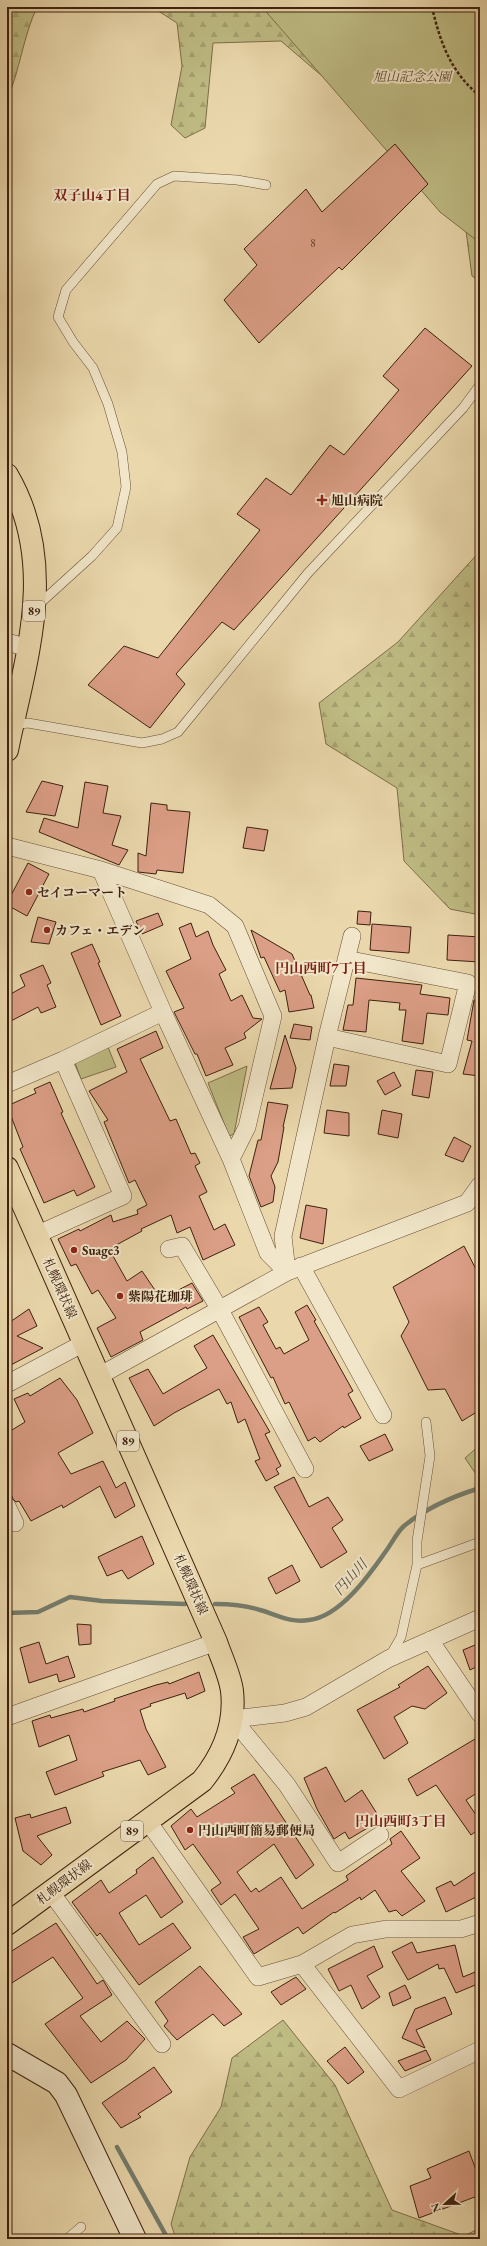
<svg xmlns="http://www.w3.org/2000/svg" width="487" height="2246" font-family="'EB Garamond','Noto Serif JP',serif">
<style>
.forest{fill:url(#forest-firs);stroke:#7e6e4a}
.park{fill:#bfbc84;stroke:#7e6e4a}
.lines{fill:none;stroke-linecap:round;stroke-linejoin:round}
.stream{stroke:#747c6d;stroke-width:4.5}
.building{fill:#db9e86;stroke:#3e2010}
.lane-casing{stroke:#694e37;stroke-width:10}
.street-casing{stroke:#694e37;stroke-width:18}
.secondary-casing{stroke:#3e2010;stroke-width:24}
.primary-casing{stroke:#3e2010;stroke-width:24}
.path{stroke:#3e2010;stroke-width:2.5;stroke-dasharray:3 2;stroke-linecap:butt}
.lane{stroke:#f1e6c9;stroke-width:9}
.street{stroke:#f1e6c9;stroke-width:17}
.secondary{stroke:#f1e6c9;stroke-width:22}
.primary{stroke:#ead8ac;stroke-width:22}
.poi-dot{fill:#8f2418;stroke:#f1e6c9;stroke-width:1.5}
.labels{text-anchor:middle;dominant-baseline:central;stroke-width:4;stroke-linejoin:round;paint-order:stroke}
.number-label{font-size:11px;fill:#65402e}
.shield{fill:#f1e6c9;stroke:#745b48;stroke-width:1}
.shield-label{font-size:12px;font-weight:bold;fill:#3e2010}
.park-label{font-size:13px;font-style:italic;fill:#5e472d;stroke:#f1e6c9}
.poi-label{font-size:13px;font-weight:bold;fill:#3e2010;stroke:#f1e6c9;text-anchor:start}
.street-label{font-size:13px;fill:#3e2010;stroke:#f1e6c9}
.neighbourhood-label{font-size:14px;font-weight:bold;fill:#7a1f14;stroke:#f1e6c9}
.water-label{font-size:14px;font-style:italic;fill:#594e3e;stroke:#f1e6c9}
</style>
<defs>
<pattern id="forest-firs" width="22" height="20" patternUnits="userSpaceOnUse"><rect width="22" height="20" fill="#bfbc84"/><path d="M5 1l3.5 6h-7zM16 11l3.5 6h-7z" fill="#a5a171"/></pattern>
</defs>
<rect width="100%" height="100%" fill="#ead8ac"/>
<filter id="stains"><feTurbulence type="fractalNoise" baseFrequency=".005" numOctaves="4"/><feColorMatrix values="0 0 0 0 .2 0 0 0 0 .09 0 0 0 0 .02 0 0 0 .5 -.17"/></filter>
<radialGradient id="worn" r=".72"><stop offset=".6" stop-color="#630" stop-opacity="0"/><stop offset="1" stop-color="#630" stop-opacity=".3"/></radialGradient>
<path class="forest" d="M7,7H37C23,37 20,70 7,100Z
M152,7H386L363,111L281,41L213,43L205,128L185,138L171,125L182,66L177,23Z
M480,184V281L472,276L462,201Z
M480,551V915L450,909L404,861L397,788L326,744L319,703L398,642Z
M480,1445V1480L465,1458Z
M283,2020L335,2085L392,2210L464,2236L480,2228V2239H176L171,2224L190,2157L221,2107L232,2058Z"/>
<path class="park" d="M262,7H480V243L440,212Z
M108,1047L116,1067L81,1079L74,1060Z
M247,1066L234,1134L229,1136L208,1083Z"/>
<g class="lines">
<path class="stream" d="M215,1604C230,1604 245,1605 260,1610C278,1615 289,1623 309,1620C340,1617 370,1574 386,1551C392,1543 397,1532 404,1526C426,1508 454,1496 480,1488
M7,1613L38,1612L70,1597L102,1601L185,1604
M117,2147L168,2239"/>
</g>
<path class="building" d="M395,144L428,184L342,270L339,267L259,343L224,300L257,265L244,249L306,189L322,212Z
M425,328L472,366L234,630L222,622L176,674L185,684L150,728L88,685L124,646L158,658L260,530L237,514L266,478L291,495L330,445L344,455L399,390L383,376Z
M42,781L63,786L55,816L26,812Z
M85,782L108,786L103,813L121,816L112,845L128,850L119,865L39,832L44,818L78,828Z
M151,803L167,805V810L190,812L183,873L157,870L156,874L138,872V853L146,856Z
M247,827L268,830L264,851L243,848Z
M28,863L49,874L27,916L7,905V903Z
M358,911L371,912L370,925L357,924Z
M158,913L163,925L142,934L136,921Z
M38,917L56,922L49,944L31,942Z
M191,923L196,937L208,931L213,945L226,970L219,974L231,1001L242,995L253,1018L262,1019L244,1033L246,1038L225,1048L233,1065L206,1076L197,1054H195L174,1012L184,1008L166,971L191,959L179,928Z
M372,924L411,927L409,953L370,950Z
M251,930L292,954L310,995H311L314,1008L289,1012L285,990L280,992L264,957L261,958Z
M448,935L480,937V962L447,960Z
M92,944L100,962L98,963L121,1016L101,1025L71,953Z
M43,965L51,983L47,985L56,1007L41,1013L38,1007L7,1023V996L25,986L20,975Z
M356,978L422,985L420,994L450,998L448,1015L427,1013L423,1044L402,1041L406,1010H399L400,1003L369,1000L366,1032L343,1030L348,1005H353Z
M474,1000H480V1076L463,1074L472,1041L467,1040Z
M294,1024L312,1027L310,1040L290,1038Z
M156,1031L163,1048L140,1059L170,1121L176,1119L191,1154L195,1153L200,1163L195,1166L207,1192L199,1196L214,1230L225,1224L235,1245L203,1260L190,1227L177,1233L171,1215L141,1229L142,1231L109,1249L127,1281L142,1271L161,1299L192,1283L203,1301L187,1309L186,1307L140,1332L143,1340L111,1357L97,1328L116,1318L98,1290L92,1294L76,1264L71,1266L58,1239L79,1229L80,1231L111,1215L113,1222L138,1214L137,1210L147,1205L135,1180L129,1183L104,1122L108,1120L89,1091L127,1072L117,1049Z
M285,1035L296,1068L292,1088L270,1089Z
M334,1064L349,1066L346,1086H330Z
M416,1070L433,1072L429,1098L412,1095Z
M394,1072L401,1086L385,1095L377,1081Z
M50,1082L63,1112L61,1113L95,1187L77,1196L74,1190L44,1203L20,1149L23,1147L7,1106L36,1093L34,1089Z
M268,1102L288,1105L283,1127H284L278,1162L271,1176L275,1187L273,1202L261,1207L249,1176L258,1140H261Z
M327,1110L349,1113V1136L324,1133Z
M382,1110L402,1114L398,1138L378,1134Z
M454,1137L471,1146L463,1162L445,1155Z
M306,1205L327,1209L323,1244L300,1238Z
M464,1246L480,1277V1410L462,1421L445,1389L428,1390L401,1336L409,1322L393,1287Z
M307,1305L316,1320L314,1321L353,1391L348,1394L361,1418L344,1428L343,1426L320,1442L315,1437L308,1441L289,1402L285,1404L273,1377L271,1378L239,1317L259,1307L268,1322L263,1325L276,1349L280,1347L284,1354L309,1340L295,1312Z
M29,1309L37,1326L17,1336L43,1348L7,1367V1324Z
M213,1335L270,1432L265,1434L281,1466L276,1469L279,1474L266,1481L255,1461L260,1459L245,1419L238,1423L231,1402L227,1404L219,1389L174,1413L154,1426L129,1378L148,1369L163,1394L207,1368L194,1346Z
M60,1378L77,1400L93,1433L58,1453L71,1474L103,1461L116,1488L125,1482L135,1506L115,1518L100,1486L63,1508L62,1505L31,1521L19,1501L16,1502L13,1499L7,1485V1433L25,1422L14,1399L28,1393L30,1396Z
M385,1434L393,1450L369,1461L360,1446Z
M294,1477L309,1507L328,1497L343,1520L332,1528L347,1552L321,1568L274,1487Z
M142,1536L154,1564L128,1579L122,1570L107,1576L98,1557Z
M292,1565L300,1581L276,1594L268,1578Z
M77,1624L91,1625V1644L79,1645Z
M39,1642L46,1664L68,1656L75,1677L59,1682L57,1674L29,1683L20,1648Z
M480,1643V1665L470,1670L463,1650Z
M428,1666L447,1693L425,1709L412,1706L394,1717L408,1743L384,1759L357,1710L400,1687L398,1685Z
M199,1672L205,1691L187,1699L185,1693L150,1704L151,1706L140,1710L146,1729L166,1767L148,1775L140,1760L102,1772L104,1776L55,1795L46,1772L77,1760L69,1735L39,1747L32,1721L50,1715L51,1718L83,1709L84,1712L115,1701L114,1699L156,1685L168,1682L169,1684Z
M480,1736V1791L466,1800L480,1821V1828L471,1835L436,1785L417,1796L408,1779Z
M326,1767L345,1802L362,1790L381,1820L349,1839L345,1832L334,1839L317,1809L304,1778Z
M254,1774L314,1865L296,1879L274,1844L237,1872L251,1892L256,1888L259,1892L281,1877L302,1909L348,1880L346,1876L392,1844L390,1839L401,1831L420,1858L401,1871L425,1901L402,1916L396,1910L389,1912L375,1890L361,1900L360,1897L335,1913L334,1912L303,1934L298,1927L254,1954L243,1937L259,1929L235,1894L221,1905L211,1890L221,1883L193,1844L185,1850L171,1826L191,1809L197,1817L235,1793L231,1788Z
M66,1807L71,1823L37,1836L52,1855L41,1865L23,1851L15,1818L30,1814L31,1818Z
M153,1857L183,1902L161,1918L146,1895L119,1913L139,1945L173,1923L191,1948L139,1985L100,1933L97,1936L72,1902L101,1880L109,1893L137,1873L136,1870Z
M480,1869V1895L446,1912L436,1888L451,1881L454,1886Z
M56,1923L97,1984L103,1980L112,1995L80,2016L101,2042L127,2021L145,2039L126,2060L91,2083L45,2024L83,1998L53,1957L7,1986V1954Z
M412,1942L417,1953L455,1945L463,1977L480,1970V1983L456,1993L444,1968L439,1969L438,1964L408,1980L392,1952Z
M374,1946L383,1967L367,1976L380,1997L362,2009L351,1985L339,1991L328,1969Z
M200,1966L242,2014L224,2026L213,2014L177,2040L164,2026L168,2021L155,2002Z
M296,1977L306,1989L281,2005L271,1992Z
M405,1985L411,1998L393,2006L389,1993Z
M445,1997L452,2014L416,2030L425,2048L402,2038L415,2009Z
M345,2047L364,2072L348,2084L327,2061Z
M426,2050L431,2060L405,2071L398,2061Z
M154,2067L172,2092L138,2114L141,2117L121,2128L102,2103Z
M469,2151L480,2181V2195L419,2218L410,2186L431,2178L427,2169Z"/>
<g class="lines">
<defs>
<path id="lane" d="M37,606L92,556L117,528L126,487L122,452L108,404L93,368L73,342L58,317L66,290L157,184L174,176L237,180L266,185
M12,725L28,723L142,743L162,739L178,732L308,573L463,408L480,385
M417,1565V1541L430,1456L426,1422
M390,1656L401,1637L417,1565L480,1542
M67,2239L81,2227"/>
<path id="street" d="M7,642L28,648
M7,846L101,870L209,905L235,926L273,1016L247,1127L231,1159
M101,870L163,1012L231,1159L268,1253L287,1272
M327,1037L448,1064L468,983L346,959
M7,1084L63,1060L163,1012
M36,1235L123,1196L63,1060
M169,1249L182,1246L220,1310L305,1469
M301,1266L383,1415
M287,1272L283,1236L327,1037L352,936
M99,1376L287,1272L467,1203L480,1185
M7,1384L84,1343
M7,1506L15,1523
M430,1640L480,1714
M7,1717L216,1642
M233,1719L285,1713L306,1707L388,1659L480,1618
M233,1719L287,1785L338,1863L380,1835
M147,1820L258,1977L302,1964L352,1935L386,1929H461L480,1923
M50,1891L162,2044
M302,1964L399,2089L480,2050"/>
<path id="secondary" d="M7,2054L57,2083L66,2095L135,2239"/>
<path id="primary" d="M7,475C59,564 26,657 7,750
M7,1168L216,1642C221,1657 230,1675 232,1691C236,1726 223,1755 202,1781L7,1924"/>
</defs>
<use href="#lane" class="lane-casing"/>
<use href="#street" class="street-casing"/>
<use href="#secondary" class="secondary-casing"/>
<use href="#primary" class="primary-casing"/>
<path class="path" d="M432,7C440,42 451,73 480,96"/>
<use href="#lane" class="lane"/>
<use href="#street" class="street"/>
<use href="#secondary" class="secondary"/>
<use href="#primary" class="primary"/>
</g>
<g class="poi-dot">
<path d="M320 494h4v4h4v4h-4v4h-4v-4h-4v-4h4z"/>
<circle cx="29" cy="892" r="4"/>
<circle cx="47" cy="930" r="4"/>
<circle cx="74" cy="1250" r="4"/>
<circle cx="120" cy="1296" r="4"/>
<circle cx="190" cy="1830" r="4"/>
</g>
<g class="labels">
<g class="number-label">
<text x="313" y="243">8</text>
</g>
<g class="shield">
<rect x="23" y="601" width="22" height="20" rx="3"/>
<rect x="117" y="1431" width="22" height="20" rx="3"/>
<rect x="121" y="1821" width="22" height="20" rx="3"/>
</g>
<g class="shield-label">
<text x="34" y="611">89</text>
<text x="128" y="1441">89</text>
<text x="132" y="1831">89</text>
</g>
<g class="park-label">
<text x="412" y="76">旭山記念公園</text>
</g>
<g class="poi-label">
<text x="331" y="500">旭山病院</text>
<text x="37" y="892">セイコーマート</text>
<text x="55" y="930">カフェ・エデン</text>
<text x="82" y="1250">Suage3</text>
<text x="128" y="1296">紫陽花珈琲</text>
<text x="198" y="1830">円山西町簡易郵便局</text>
</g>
<g class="street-label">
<text transform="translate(60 1288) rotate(66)">札幌環状線</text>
<text transform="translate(191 1584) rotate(66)">札幌環状線</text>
<text transform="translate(64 1882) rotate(-37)">札幌環状線</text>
</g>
<g class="neighbourhood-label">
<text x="92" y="195">双子山4丁目</text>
<text x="321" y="968">円山西町7丁目</text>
<text x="401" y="1821">円山西町3丁目</text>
</g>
<g class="water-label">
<text transform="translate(350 1577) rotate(-48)">円山川</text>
</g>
</g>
<rect width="487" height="2246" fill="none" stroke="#ead8ac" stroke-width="24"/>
<rect x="8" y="8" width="471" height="2230" fill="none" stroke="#3e2010" stroke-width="2"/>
<rect x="12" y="12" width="463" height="2222" fill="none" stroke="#3e2010"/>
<g transform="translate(445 2204) rotate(248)" stroke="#f1e6c9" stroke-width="3" paint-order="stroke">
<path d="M0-3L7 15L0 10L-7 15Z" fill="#3e2010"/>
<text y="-6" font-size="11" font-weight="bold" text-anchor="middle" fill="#3e2010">N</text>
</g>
<rect width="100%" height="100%" filter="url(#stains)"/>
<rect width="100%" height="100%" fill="url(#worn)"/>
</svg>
